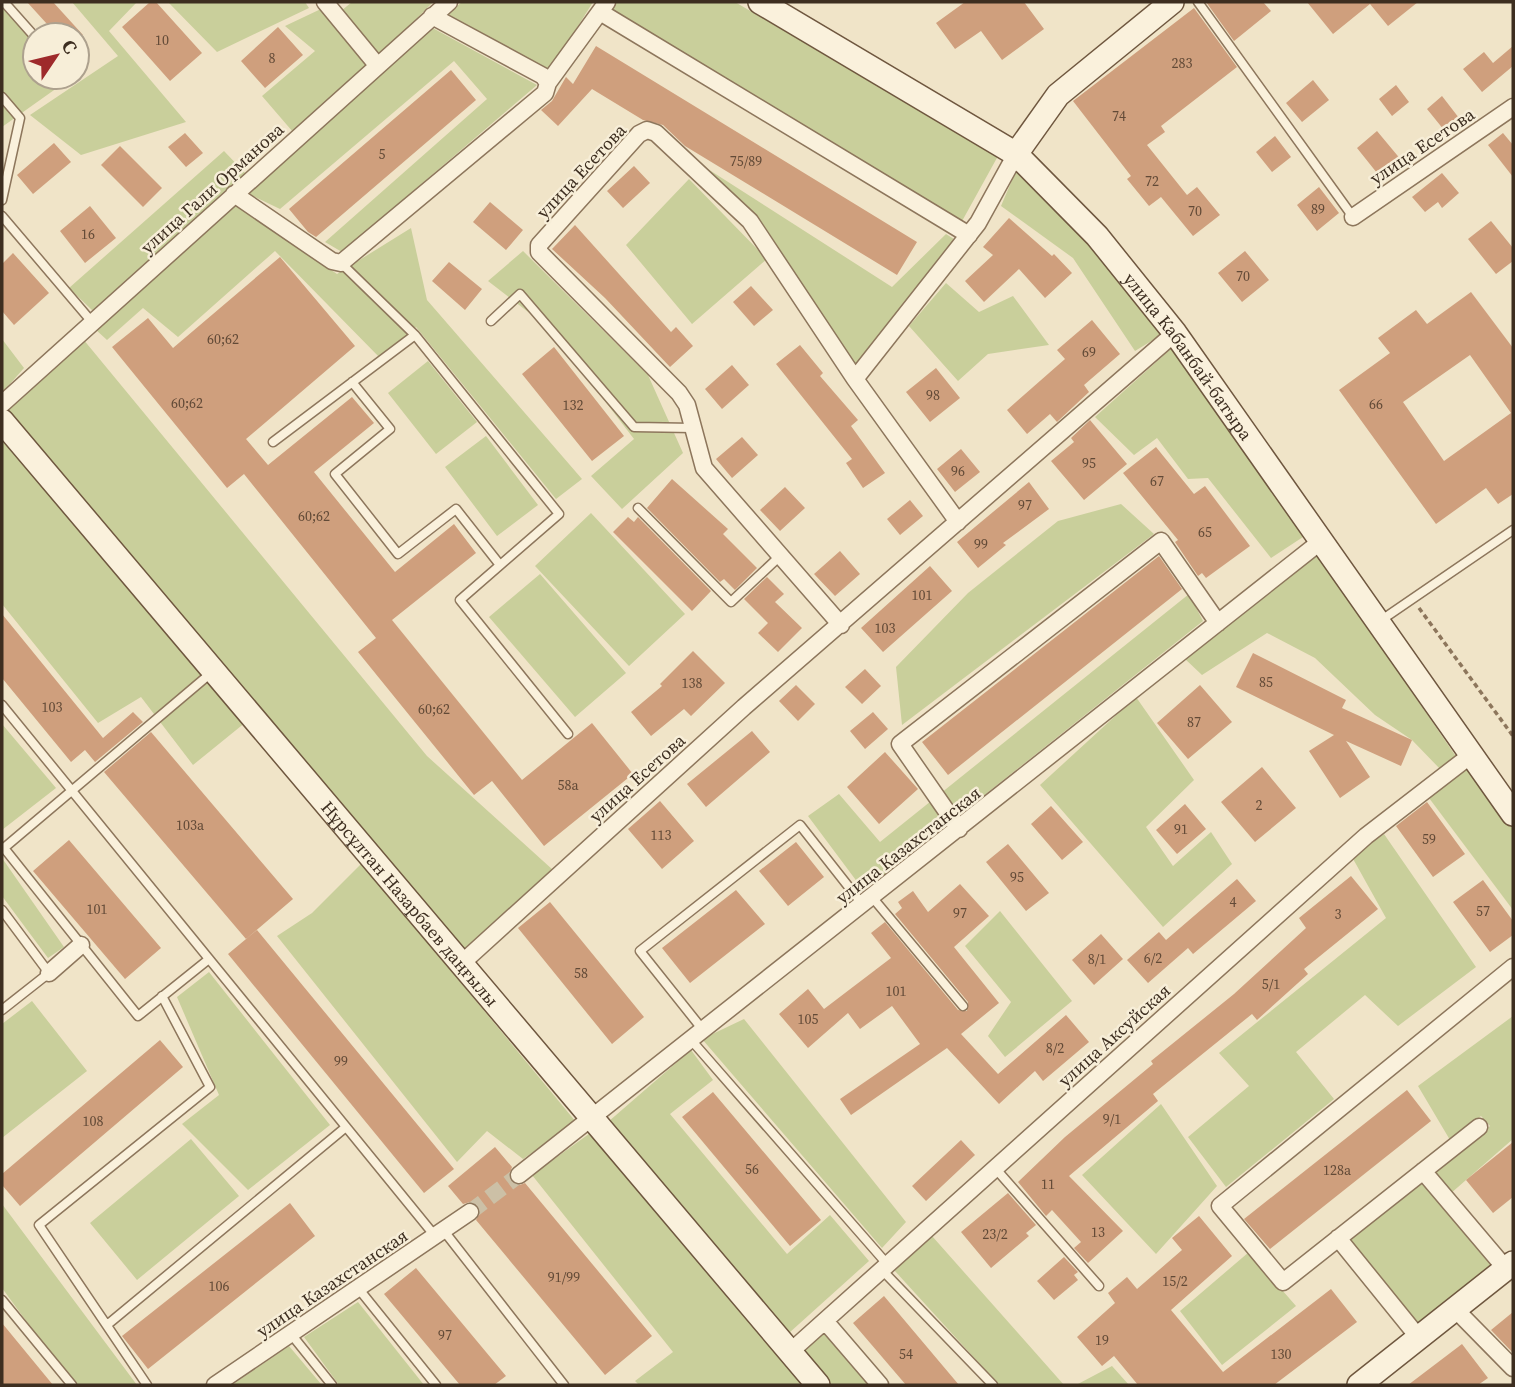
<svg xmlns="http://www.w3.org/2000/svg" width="1515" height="1387" font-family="'Source Serif 4',serif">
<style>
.green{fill:#c9cf9b}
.building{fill:#cf9f7d;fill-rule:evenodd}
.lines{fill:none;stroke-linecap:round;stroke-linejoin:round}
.street-tunnel{stroke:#ccc0a6;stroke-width:16;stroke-dasharray:16 8;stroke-linecap:butt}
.lane-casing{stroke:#8d765c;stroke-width:11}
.street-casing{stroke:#8d765c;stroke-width:19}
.secondary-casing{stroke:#6f573f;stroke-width:26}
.path{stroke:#8d765c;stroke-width:3.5;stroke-dasharray:5 3.5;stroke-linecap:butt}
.lane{stroke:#faf1dc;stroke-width:8}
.street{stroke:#faf1dc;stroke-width:16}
.secondary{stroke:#faf1dc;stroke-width:23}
.labels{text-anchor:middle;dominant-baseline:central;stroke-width:5;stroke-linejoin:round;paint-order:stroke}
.number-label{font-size:14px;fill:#624a37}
.street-label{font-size:18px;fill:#3d2e20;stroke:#f7eed8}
</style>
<rect width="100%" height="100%" fill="#f0e4c8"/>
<path class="green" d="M2,2L35,37V77L71,78L2,127Z
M72,2H137L109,31L186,122L81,155L30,115L118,56Z
M168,2H305L309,8L217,52Z
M352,2H433L378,58L341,11Z
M462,2H593L550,71L446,15Z
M594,2H735L998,156L961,223Z
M323,8L371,67L293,132L262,96L315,51L285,26Z
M429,26L537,85L342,252L325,242L487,99L454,61L280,209L247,193Z
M224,151L246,174L93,311L69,288Z
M700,164L892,287L946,234L957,241L855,370Z
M1018,166L1095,242L1166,332L1135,351L1073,258L1001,206Z
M689,179L767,259L692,324L626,245Z
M235,204L337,274L411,228L427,300L582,479L556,499L416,327L382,360L275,251L178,337L143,308L107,340L95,329Z
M523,251L648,375L683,453L622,509L591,476L634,439L549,328L488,281Z
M946,283L979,312L1013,296L1049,345L988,354L958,381L909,326Z
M2,339L24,368L2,393Z
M83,339L427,756L553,870L463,952L4,411Z
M1173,347L1303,537L1271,558L1208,478L1188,479L1157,438L1134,455L1095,417Z
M428,361L477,422L436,454L388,393Z
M486,436L538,505L497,536L445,467Z
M2,438L246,722L193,765L141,697L98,723L2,604Z
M1121,504L1154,534L902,725L896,667L968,593L1058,521Z
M591,513L685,614L629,666L535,566Z
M1317,553L1457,758L1441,770L1412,740L1375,715L1315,658L1267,633L1202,675L1184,658Z
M540,574L626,673L575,717L489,617Z
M1189,594L1203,621L864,891L808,816L839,794L880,842Z
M1136,697L1194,780L1146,827L1173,866L1211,832L1232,864L1163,927L1040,785Z
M2,724L56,788L2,830Z
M1473,762L1513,819V910L1429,798Z
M1384,834L1476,967L1398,1026L1365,995L1296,1052L1334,1099L1226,1187L1188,1137L1249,1086L1219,1053L1386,918L1352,857Z
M2,858L64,947L48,958L2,896Z
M362,863L576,1122L523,1159L487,1131L457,1162L277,936L312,913Z
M1000,911L1072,1001L1005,1057L988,1036L1011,1002L965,946Z
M209,972L330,1125L248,1190L182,1124L219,1095L177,997Z
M32,1001L87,1071L2,1138V1024Z
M1513,1016V1139L1450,1194L1434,1173L1490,1126L1481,1116L1450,1140L1418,1086Z
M744,1019L906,1222L882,1248L702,1039Z
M691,1050L713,1080L670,1114L787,1254L830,1215L869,1261L789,1333L608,1122Z
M1161,1104L1217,1186L1156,1254L1082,1175Z
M593,1131L805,1385H639L635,1381L673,1352L532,1175Z
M191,1139L239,1196L137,1280L90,1223Z
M1425,1178L1497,1268L1418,1333L1345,1240Z
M2,1204L137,1385H73L2,1288Z
M932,1236L1064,1385H999L894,1270Z
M1249,1252L1296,1306L1222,1365L1180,1311Z
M358,1302L424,1385H339L304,1337Z
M826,1331L873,1385H824L799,1356Z
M289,1346L321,1384L232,1385Z
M1112,1366L1129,1385H1076Z"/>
<path class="building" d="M27,2H53L83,35H57Z
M150,2H156L202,53L170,81L122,27Z
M965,2H1024L1044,29L1002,60L981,31L955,49L936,23Z
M1206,2H1263L1271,11L1234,41Z
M1307,2H1418L1388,26L1370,4L1333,34Z
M1194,8L1237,67L1161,126L1165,132L1147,145L1187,195L1197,187L1220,215L1193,236L1161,197L1149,206L1127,179L1131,176L1073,101Z
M278,27L303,55L265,88L241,61Z
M596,46L917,242L897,275L685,146L663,125L643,120L592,89L558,126L541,110L552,101L566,77L573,84Z
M1513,46V66L1482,92L1463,69L1484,52L1493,63Z
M451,70L476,100L316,237L308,232L289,209Z
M1313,80L1329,100L1302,122L1286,103Z
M1396,85L1409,102L1392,116L1379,99Z
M1442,96L1459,118L1444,130L1427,109Z
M1377,131L1402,161L1381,178L1357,148Z
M185,133L203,153L186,167L168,147Z
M1503,133L1513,145V177L1488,145Z
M1275,136L1291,157L1272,172L1256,152Z
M54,143L71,162L33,194L17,175Z
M120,146L162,188L143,207L101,165Z
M634,166L650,183L623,208L607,191Z
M1442,173L1459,193L1442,208L1438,202L1425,212L1412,197Z
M1319,187L1339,213L1317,231L1297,205Z
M490,202L523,230L506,250L473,222Z
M90,206L116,238L85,263L60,231Z
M1009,218L1052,256L1054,254L1072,273L1045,298L1019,269L984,302L965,281L993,255L983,247Z
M1491,221L1513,248V261L1496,274L1468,239Z
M575,225L671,332L676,327L693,346L670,367L605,298L552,249Z
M1245,251L1269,280L1242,302L1218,273Z
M13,253L49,293L14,325L2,311V264Z
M280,257L355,346L246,439L268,465L352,397L374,423L314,472L395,572L454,524L476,553L392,620L522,780L592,723L633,774L544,846L492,781L474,795L358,652L376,638L244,474L227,488L112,347L148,318L173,348Z
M449,262L482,289L465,310L432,281Z
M751,286L773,310L754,326L733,302Z
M1471,292L1513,348V494L1498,504L1486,488L1436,524L1339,390L1390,353L1378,338L1416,310L1427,324ZM1470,355L1511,413L1444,461L1403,402Z
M1092,320L1120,354L1084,385L1089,392L1057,422L1050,414L1027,434L1007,410L1065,359L1057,350Z
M800,345L823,373L820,376L858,420L851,426L885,473L863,488L846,463L852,459L776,364Z
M554,347L624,436L592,461L522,374Z
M732,365L749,385L722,409L705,389Z
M936,368L960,398L930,422L906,392Z
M1090,420L1127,464L1084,500L1051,461L1074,442L1071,438Z
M742,437L758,455L732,478L716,459Z
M1156,447L1194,494L1205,486L1250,546L1206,578L1202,573L1198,576L1175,542L1178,540L1123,473Z
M961,449L980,472L955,492L937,469Z
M672,479L728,529L723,534L757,568L735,590L724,579L720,582L647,508Z
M1029,482L1049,509L1003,543L1006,545L978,568L957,542Z
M785,487L805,508L780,531L760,510Z
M910,500L923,516L900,535L887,519Z
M628,517L634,522L638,517L711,591L692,611L613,532Z
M840,551L860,574L835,596L814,574Z
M1159,556L1182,589L948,775L922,742Z
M930,566L952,591L883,652L861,628Z
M767,577L784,594L775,602L802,628L778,652L758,633L768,623L744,599Z
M2,614L103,738L133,712L143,722L95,762L85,750L71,762L2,678Z
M693,651L725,683L691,716L684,709L651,736L631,712L662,686L660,684Z
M1253,653L1346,700L1342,708L1412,740L1401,766L1346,741L1370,777L1340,798L1309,751L1334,735L1236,687Z
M865,669L881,686L862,704L845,687Z
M796,685L815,704L798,721L779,701Z
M1200,685L1232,722L1188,759L1157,723Z
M873,712L888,729L865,749L850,731Z
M752,731L770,752L706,807L687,784Z
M151,732L293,899L246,939L104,772Z
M885,752L918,789L879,824L847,787Z
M1262,767L1296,808L1255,842L1221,802Z
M660,801L694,841L662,869L628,829Z
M1427,802L1465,854L1433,877L1396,826Z
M1185,804L1206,829L1177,854L1156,830Z
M1051,806L1083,842L1062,860L1031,824Z
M69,840L161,948L125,979L33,871Z
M796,842L824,877L788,906L759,871Z
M1008,844L1049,893L1026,911L986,862Z
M1351,876L1378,909L1304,969L1308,974L1257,1020L1252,1014L1153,1094L1158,1101L1069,1176L1123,1231L1088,1263L1074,1248L1081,1242L1052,1210L1046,1216L1018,1182L1065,1137L1153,1064L1151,1061L1234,994L1306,928L1299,918Z
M1237,879L1256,901L1193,954L1188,948L1148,983L1127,960L1159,932L1166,940Z
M1483,880L1513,921V935L1490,952L1453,902Z
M960,884L989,916L954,947L999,1003L961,1034L998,1074L1066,1015L1089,1042L1043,1081L1035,1071L999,1104L947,1048L851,1115L840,1099L920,1044L892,1006L860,1029L848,1013L808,1048L779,1014L808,989L824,1009L891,958L871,933L885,922L958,1010L967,1011L968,1002L895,914L902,908L898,902L913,891L928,912Z
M736,890L765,924L690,983L662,948Z
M550,902L644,1017L612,1044L518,928Z
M257,930L454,1169L424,1193L228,954Z
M1101,934L1123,959L1094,985L1072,960Z
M160,1040L183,1067L20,1206L2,1185V1174Z
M1407,1090L1431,1121L1270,1249L1244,1219Z
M713,1092L821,1220L790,1246L682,1117Z
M961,1140L975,1155L926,1201L912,1186Z
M1513,1142V1197L1493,1213L1466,1180Z
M495,1147L512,1167L509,1176L511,1182L520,1185L525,1183L652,1336L605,1375L476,1220L480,1212L478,1206L470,1202L463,1204L448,1186Z
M1008,1193L1036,1225L1026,1233L1029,1236L991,1268L961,1232Z
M290,1203L315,1236L148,1369L122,1336Z
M1199,1216L1232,1256L1171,1310L1223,1372L1331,1289L1357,1322L1274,1385H1138L1114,1356L1102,1366L1077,1337L1115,1303L1108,1293L1127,1277L1137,1289L1182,1250L1172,1238Z
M1064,1257L1078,1272L1074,1275L1078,1280L1054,1300L1037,1281Z
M416,1268L506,1376L494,1385H460L384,1294Z
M884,1296L959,1385H906L853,1323Z
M1513,1312V1353L1491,1330Z
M2,1323L53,1385H2Z
M1462,1344L1488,1378L1478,1385H1408Z"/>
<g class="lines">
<path class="street-tunnel" d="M470,1212L519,1175"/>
<defs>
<path id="lane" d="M4,2L35,37
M1198,2L1353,217
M70,77L71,78
M2,97L20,118L2,200
M2,216L92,322
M341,263L415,335
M491,321L520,294L634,427L693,428
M352,382L390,429L335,474L398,554L456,509L500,565
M273,442L415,335L559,514L460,600L568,734
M638,508L731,602L780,556
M1380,621L1513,530
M2,705L435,1236
M872,897L963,1006
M2,910L49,973L2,1010
M209,959L138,1016L4,848L211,673
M703,1030L640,951L800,825L863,905
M692,1041L888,1265
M995,1168L1099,1286
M444,1231L564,1385
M882,1270L993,1385
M358,1288L436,1385
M2,1300L72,1385
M107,1325L346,1127
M291,1334L332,1385
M147,1385L39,1225L210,1087L162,996"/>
<path id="street" d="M325,2L377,65
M600,12L969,235
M548,83L607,2
M234,194L332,261L341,263L545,93L548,83L543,76L432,16
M1353,217L1513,107
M855,379L978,223L1016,154
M2,404L449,2
M841,625L704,468L687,405L679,393L539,252V245L639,134L647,130L656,133L750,221L855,379L958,522
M959,829L900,744L1161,541L1218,623
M462,963L744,707L1175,333
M49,973L81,945
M1479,1127L1283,1282L1220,1206L1513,967
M1423,1171L1506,1269
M519,1175L1320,542
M1338,1238L1419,1338
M1455,1309L1513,1368
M825,1321L880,1385
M790,1352L1366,836L1471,755
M215,1385L470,1212"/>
<g id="secondary">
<path id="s1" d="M760,2L1016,154L1097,236L1175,333L1513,814"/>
<path d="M1016,154L1058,95L1172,2"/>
<path id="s2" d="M2,421L818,1385"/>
<path d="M1359,1385L1513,1263"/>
</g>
</defs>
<use href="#lane" class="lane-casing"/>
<use href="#street" class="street-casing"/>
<use href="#secondary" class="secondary-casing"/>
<path class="path" d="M1419,608L1513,736"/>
<use href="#lane" class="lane"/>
<use href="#street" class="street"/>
<use href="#secondary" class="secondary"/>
</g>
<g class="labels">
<g class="number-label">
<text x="162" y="40">10</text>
<text x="272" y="58">8</text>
<text x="1182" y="63">283</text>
<text x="1119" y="116">74</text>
<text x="382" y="154">5</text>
<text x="746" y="161">75/89</text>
<text x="1152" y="181">72</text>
<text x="1318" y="209">89</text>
<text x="1195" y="211">70</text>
<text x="88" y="234">16</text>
<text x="1243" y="276">70</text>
<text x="223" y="339">60;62</text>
<text x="1089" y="352">69</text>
<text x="933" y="395">98</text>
<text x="187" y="403">60;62</text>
<text x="1376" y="404">66</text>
<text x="573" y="405">132</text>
<text x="1089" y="463">95</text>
<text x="958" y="471">96</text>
<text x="1157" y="481">67</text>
<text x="1025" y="505">97</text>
<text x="314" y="516">60;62</text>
<text x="1205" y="532">65</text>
<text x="981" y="544">99</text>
<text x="922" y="595">101</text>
<text x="885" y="628">103</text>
<text x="1266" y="682">85</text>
<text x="692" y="683">138</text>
<text x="52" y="707">103</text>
<text x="434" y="709">60;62</text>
<text x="1194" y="722">87</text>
<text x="568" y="785">58а</text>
<text x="1259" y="805">2</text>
<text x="190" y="825">103а</text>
<text x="1181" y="829">91</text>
<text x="661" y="835">113</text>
<text x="1429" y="839">59</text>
<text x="1017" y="877">95</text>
<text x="1233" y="902">4</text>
<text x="97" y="909">101</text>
<text x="1483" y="911">57</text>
<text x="960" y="913">97</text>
<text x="1338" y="914">3</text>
<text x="1153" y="958">6/2</text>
<text x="1097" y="959">8/1</text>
<text x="581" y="973">58</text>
<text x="1271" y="984">5/1</text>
<text x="896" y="991">101</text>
<text x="808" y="1019">105</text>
<text x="1055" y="1048">8/2</text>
<text x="341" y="1061">99</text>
<text x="1112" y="1119">9/1</text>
<text x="93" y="1121">108</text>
<text x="752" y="1169">56</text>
<text x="1337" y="1170">128а</text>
<text x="1048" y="1184">11</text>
<text x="1098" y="1232">13</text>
<text x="995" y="1234">23/2</text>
<text x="564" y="1277">91/99</text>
<text x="1175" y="1281">15/2</text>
<text x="219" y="1286">106</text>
<text x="445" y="1335">97</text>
<text x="1102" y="1340">19</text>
<text x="906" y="1354">54</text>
<text x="1281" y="1354">130</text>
</g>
<g class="street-label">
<text transform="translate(1422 146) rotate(-34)">улица Есетова</text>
<text transform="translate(581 171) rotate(-47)">улица Есетова</text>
<text transform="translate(212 188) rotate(-42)">улица Гали Орманова</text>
<text stroke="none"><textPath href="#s1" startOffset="564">улица Кабанбай-батыра</textPath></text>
<text transform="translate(637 778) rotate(-42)">улица Есетова</text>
<text transform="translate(908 845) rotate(-38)">улица Казахстанская</text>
<text stroke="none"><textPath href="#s2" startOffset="632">Нұрсұлтан Назарбаев даңғылы</textPath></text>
<text transform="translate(1114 1035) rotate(-42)">улица Аксуйская</text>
<text transform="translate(332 1283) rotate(-34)">улица Казахстанская</text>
</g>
</g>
<rect width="1515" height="1387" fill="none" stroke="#3d2e20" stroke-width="7"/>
<g transform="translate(56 56) rotate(55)"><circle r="33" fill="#f7eed8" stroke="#ada18e" stroke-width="2"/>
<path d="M0-5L12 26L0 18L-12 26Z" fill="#9e2a2b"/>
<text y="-10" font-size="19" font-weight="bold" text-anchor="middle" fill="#3d2e20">С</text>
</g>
</svg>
